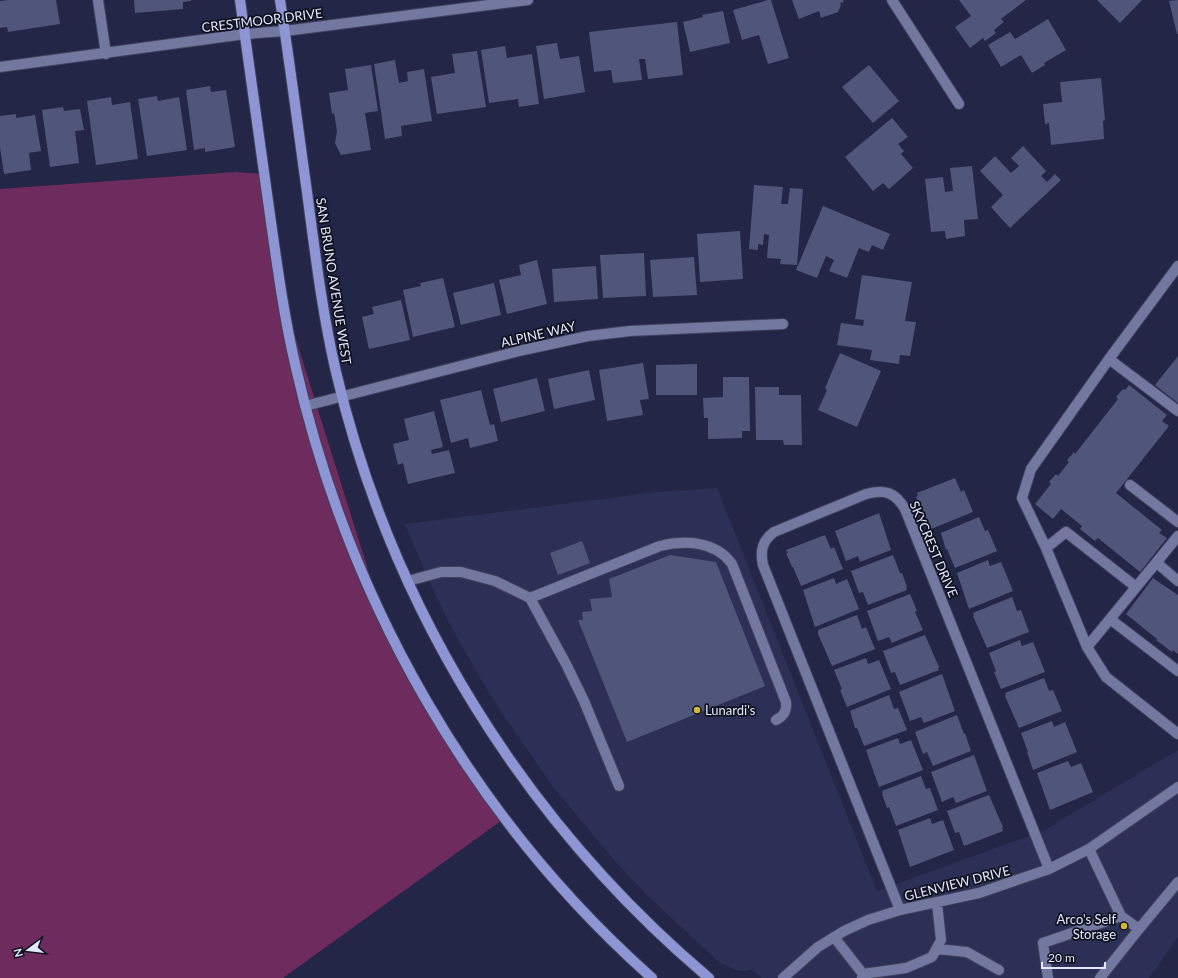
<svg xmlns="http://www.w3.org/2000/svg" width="1178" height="978" font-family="Lato,sans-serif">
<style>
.built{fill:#2d3056}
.green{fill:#6e2b5e}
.building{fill:#50557a}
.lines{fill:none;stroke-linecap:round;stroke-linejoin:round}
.minor-casing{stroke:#41415e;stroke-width:12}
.major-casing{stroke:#41415e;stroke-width:12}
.minor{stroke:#72789f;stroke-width:10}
.major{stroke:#8e95d4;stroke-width:10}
.poi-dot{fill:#d0b836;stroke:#0f111f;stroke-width:1.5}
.labels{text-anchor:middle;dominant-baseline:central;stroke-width:3.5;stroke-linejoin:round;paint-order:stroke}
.street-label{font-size:13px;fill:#e4e7fd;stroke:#0f111f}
.poi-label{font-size:13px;fill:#e4e7fd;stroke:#0f111f;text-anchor:start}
</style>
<rect width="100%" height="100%" fill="#232647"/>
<path class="built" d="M717,488L877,891L1043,831L1178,750V937L1149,978H762L752,970L743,971L736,970L720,963L648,896L614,860L554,788L501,712L477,673L444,613L426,574L405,524L658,492Z"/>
<path class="green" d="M235,172L265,174L283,298L385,624L505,818L283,978H0V189Z"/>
<path class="building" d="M9,0H56L60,24L8,32L7,27L0,28V1Z
M134,0H191V1L183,2V9L135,13Z
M768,0H771L789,58L768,64L759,35L742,40L733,10Z
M792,0H843L844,2L840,3L841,5L838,12L821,18L819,11L799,19Z
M959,0H1026L1001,19L1004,22L994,30L996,33L985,41L983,38L970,48L955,27L971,16Z
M1097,0H1142L1120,23Z
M1178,0V34H1177L1169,1Z
M723,11L730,43L690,52L683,22L703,17L702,15Z
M1048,19L1066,50L1044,63L1045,65L1032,73L1021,55L1001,67L988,45L1010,32L1015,39Z
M677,22L683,75L648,79L645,59H639L642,80L613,83L611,70L594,72L589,32Z
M557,43L560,59L579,56L585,92L544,99L536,46Z
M505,46L507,58L532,54L539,104L519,107L518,99L489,103L481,50Z
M477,51L486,107L437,114L431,77L455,73L452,54Z
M395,60L399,83L408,81L407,72L424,69L432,121L401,126L402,136L385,139L374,64Z
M371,65L378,111L365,113L371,150L341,155L335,143L337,131L334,113L332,114L329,93L348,90L345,69Z
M869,65L899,101L873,123L842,87Z
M1101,78L1105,120L1103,121L1104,139L1051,145L1049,123L1045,124L1043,104L1062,102L1060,82Z
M210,86L211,92L226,90L235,147L205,152V148L194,150L186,90Z
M157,96L158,101L179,97L187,150L147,156L138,99Z
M111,97L112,105L130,102L138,159L96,165L87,101Z
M63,107L64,111L80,109L84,130L75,131L79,163L50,167L42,110Z
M16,114V118L35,115L41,151L29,153L31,170L4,174L0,147V116Z
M892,118L908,137L898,144L904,151L901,154L913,168L889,189L883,183L873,191L845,157Z
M1023,146L1046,171L1041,176L1047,182L1055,174L1061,180L1010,228L991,207L1003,195L980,171L995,156L1011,173L1019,166L1011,158Z
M972,166L978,219L964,220L965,236L946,239L945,231L931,232L925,179L943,177L945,192L953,191L950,168Z
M754,185L783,187L781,204H788L790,188L803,189L797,265L780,264L781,259L767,258L769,235L764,234L763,245L758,244V250L749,249Z
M823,206L890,234L883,250L872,245L869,252L859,248L847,278L829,271L834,260L826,256L817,278L796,270Z
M740,231L743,279L700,282L697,234Z
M644,253L646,296L603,298L600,255Z
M694,257L697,295L653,297L650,260Z
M537,260L547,304L507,314L499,280L521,275L519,265Z
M596,266L598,299L554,302L552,269Z
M862,275L912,282L905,321L916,322L910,356L900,355L899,364L870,360L872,350L837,345L841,323L863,326L864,320L855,319Z
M443,278L455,327L413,337L403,290L421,286L420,283Z
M494,283L501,315L461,325L453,293Z
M401,300L410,340L369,349L362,317L374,314L372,307Z
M840,353L881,371L857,427L818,410L827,390L825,388Z
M1178,356V403L1155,385Z
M643,363L649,399L640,400L643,415L607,421L599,370Z
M697,364V395H656V365Z
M589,370L595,400L554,409L548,379Z
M723,377H749L750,431H742V438L708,439V418H704L703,398L723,397Z
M537,378L545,411L501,422L493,389Z
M1129,385L1167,415L1162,421L1169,426L1116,493L1162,530L1159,533L1167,538L1140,572L1098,538L1095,541L1080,529L1082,526L1061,509L1053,519L1035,504L1051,484L1049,482L1056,474L1058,476L1069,462L1067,460L1074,452L1075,454L1118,399L1116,397L1123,389L1125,390Z
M755,387H779V395H801L802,445H784L783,440H756Z
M481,390L490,425L494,424L498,441L470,448L468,438L451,443L440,400Z
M434,411L443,447L431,450L432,454L449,450L455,473L408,484L403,463L398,465L393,444L409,440L404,419Z
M955,478L961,492L964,490L973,512L931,529L923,510L922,511L916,497L918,496L917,493Z
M879,513L891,550L860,562L858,556L846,561L835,531Z
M979,517L985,531L988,530L997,551L955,568L947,549L946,550L941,533Z
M825,535L831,549L834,547L843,569L801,586L793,567H792L786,553H788L786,550Z
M582,541L590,563L558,575L550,553Z
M670,555L716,562L765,686L627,742L578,620H583L582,612L592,611L590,599L612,597L609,579Z
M893,555L900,573H902L907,587H906L907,590L868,605L863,592L859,593L851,571Z
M988,560L990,566L1001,562L1013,591L969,609L957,573Z
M834,578L836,584L847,579L859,609L815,627L803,590Z
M1153,578L1178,595V654L1173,650L1172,652L1156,640L1157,639L1126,614Z
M910,594L917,611L915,612L923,630L892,643L889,637L878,641L867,611Z
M1012,597L1017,611L1021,610L1029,632L987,648L973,616H974L973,613Z
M857,615L862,629L866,627L875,649L832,666L818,634V630Z
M925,635L939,667L938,668L939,670L900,685L895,672L891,673L883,651Z
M1020,640L1022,646L1033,642L1045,672L1001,689L994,672L996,671L989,653Z
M866,658L868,664L879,660L891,689L847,707L840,690L842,689L834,670Z
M942,674L955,711L924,723L921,717L910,721L899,692Z
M1044,678L1049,691L1053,690L1062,711L1019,728L1005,696L1006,695L1005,693Z
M889,695L894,709L898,708L907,730L864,746L857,728H855L850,711Z
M957,715L964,734L965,733L971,751L933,766L927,752L923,754L915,732Z
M1052,721L1054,727L1065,722L1077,752L1033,770L1027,752H1028L1021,733Z
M898,738L900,744L911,740L923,770L879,787L866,750Z
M974,755L987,791L956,803L953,797L942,802L931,772Z
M1068,761L1071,767L1081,763L1093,792L1050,810L1037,773Z
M921,776L926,789L930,788L938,810L896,826L889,807L887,808L882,794H883L882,791Z
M989,795L1003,827L1002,828L1003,831L964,846L959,832L955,833L947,811Z
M930,818L932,824L943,820L954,850L910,867L898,830Z"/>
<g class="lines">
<defs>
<path id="minor" d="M98,0L106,54
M892,0L959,104
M0,67L245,34L285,31L528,0
M1178,266L1109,359L1031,469L1022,498L1046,548L1087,647L1106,677L1178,734
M1109,359L1178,411
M305,406L519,351L588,336L630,331L783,324
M1130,485L1178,522
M1046,548L1066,532L1136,587
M1157,563L1178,581
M408,581L441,572H461L495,581L530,598L566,664L584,701L619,786
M530,598L660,546C685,540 716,541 732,564L786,702C787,711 784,716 776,720
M1110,619L1178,536
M1087,647L1110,619L1178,671
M1089,849L1121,916L1139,929L1100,978
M900,910L763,565C760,551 762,541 774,532L866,494C885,489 895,492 905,509L1049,869
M1139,929L1178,882
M834,937L863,974L862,978
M937,949L967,952L999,970
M863,974L906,968L932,957L941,940L937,903
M783,978L818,947L844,931L868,920L900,910L979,893L1049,869L1089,849L1178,787
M1048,978L1043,943L1121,916"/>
<path id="major" d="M240,0C249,67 259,134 268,201C276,257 283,313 296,368C349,602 472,818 652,978
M280,0C290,64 298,128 307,192C315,252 322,312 336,372C391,607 524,822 709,978"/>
</defs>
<use href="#minor" class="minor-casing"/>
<use href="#major" class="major-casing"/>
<use href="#minor" class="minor"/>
<use href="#major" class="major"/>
</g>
<g class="poi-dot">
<circle cx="697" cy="710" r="4"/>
<circle cx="1124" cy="926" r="4"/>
</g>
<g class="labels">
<g class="street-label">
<text transform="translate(262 20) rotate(-7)">CRESTMOOR DRIVE</text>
<text transform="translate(334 281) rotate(81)">SAN BRUNO AVENUE WEST</text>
<text transform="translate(538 334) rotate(-13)">ALPINE WAY</text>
<text transform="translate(934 549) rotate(67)">SKYCREST DRIVE</text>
<text transform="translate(957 883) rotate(-14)">GLENVIEW DRIVE</text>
</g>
<g class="poi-label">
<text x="705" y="710">Lunardi's</text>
<text x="1116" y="919" text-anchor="end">Arco's Self<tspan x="1116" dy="15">Storage</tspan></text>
</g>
</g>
<g transform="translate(28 950) rotate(255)" stroke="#0f111f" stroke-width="3" paint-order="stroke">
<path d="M0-3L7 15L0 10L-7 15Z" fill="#e4e7fd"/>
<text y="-6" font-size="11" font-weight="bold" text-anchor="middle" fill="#e4e7fd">N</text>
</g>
<path d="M1042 962v6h63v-6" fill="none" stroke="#e4e7fd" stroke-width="2"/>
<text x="1048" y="962" font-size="12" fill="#e4e7fd" stroke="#0f111f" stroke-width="3" paint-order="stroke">20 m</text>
</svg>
